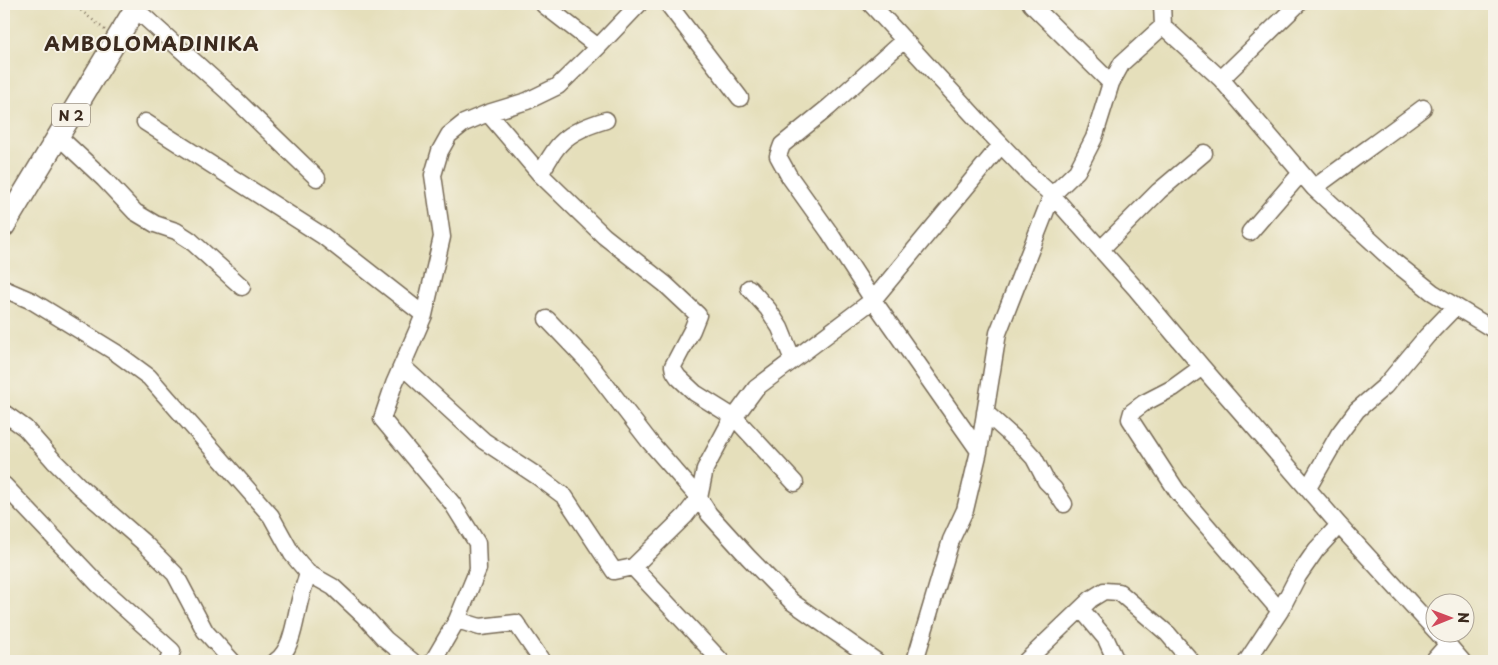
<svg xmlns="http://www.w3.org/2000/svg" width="1498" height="665" font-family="'Playpen Sans',sans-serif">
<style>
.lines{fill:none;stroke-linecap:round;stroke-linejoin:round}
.minor-casing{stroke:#766955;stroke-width:19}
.major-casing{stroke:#766955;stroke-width:24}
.path{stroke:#766955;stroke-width:2.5;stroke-dasharray:1 4;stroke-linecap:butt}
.minor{stroke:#fff;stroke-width:16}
.major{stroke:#fff;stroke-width:21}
.labels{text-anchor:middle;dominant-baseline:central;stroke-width:4;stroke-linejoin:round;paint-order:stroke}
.shield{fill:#f7f3e8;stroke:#73665b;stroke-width:1}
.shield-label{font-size:14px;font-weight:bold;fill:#3b2a1e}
.district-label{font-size:20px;font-weight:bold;letter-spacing:1px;fill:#3b2a1e;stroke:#f7f3e8}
</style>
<rect width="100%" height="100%" fill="#f7f3e8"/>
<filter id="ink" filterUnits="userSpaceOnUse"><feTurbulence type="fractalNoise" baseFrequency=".02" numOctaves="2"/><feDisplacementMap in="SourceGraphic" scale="10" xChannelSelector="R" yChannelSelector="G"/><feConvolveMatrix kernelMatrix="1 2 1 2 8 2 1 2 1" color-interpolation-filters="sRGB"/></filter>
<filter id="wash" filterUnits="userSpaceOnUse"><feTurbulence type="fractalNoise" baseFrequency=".0096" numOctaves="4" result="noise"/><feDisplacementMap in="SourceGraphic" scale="20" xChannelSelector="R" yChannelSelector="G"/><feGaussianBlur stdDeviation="1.12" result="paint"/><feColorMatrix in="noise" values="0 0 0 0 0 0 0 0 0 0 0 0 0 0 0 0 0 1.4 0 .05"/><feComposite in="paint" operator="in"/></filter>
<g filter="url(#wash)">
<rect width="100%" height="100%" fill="#e5dfbb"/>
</g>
<g filter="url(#ink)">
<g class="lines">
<defs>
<path id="minor" d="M130,4L227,91L317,178
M668,4L740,98
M871,4L986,129L1033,178L1052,195L1137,290L1202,367L1339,525L1436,631
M1031,4L1111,83
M1162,4L1163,26L1221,79L1314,188L1392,260L1432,292L1494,330
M544,5L598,47
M904,40L829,107L782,145L778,156L789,176L829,232L873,300L979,451
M1221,79L1298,4
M488,113L540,174L604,236L665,284L698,315L692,330L673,366L674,371L678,377L695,393L735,418L795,483
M145,122L323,236L424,315
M58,136L104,179L135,212L155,224L176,231L190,240L242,287
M540,174C546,165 552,152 560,144C572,131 590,125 606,120
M1314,188C1350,161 1387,135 1423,108
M1250,232L1301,173
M1101,249L1159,191L1204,153
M749,288L768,309L780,328L793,360
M4,289L32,301L115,352L149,377L271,516L292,554L308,573L333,587L364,616L385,639L412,661
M547,319L588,362L649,441L699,498L709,514L748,557L792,602L876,661
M402,366L484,441L537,476L565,497L614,571L633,567L685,516L699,498L705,469L728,426L756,388L873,300L1001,145
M1202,367L1173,388L1144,403L1132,412L1130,419L1177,491L1280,611
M985,412L1023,446L1034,458L1046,481L1054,489L1064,504
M4,413L25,428L54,461L80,487L143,542L175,574L205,631L232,661
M4,485L98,584L172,651L168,661
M1308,488L1339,434L1357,410L1385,386L1427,336L1455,307
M633,567L721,661
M1081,609L1106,639L1116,661
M457,620L480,627L516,623L542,661
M1437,632L1462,661
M276,661C294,648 295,616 301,596C303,588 306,581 308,573
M433,661L457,620L478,569L477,543L452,503L382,419L394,384L424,315L442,237L433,175L440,151L449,135L464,123L488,113L527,101L558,86L598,47L639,4
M915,661L951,540L965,510L979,451L998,333L1052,195L1077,171L1094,138L1111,83L1122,63L1163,26
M1026,661L1091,599L1104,591L1119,592L1168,634L1191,661
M1247,661L1280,611L1298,576L1316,550L1339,525
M1433,661L1447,645"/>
<path id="major" d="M4,226L138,4"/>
</defs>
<use href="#minor" class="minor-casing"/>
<use href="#major" class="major-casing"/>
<path class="path" d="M73,4L105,30"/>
<use href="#minor" class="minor"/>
<use href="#major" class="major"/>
</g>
</g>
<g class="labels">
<rect class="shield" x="52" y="103.5" width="38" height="23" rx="4"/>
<g class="shield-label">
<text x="71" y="115">N 2</text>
</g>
<g class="district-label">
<text x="152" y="43">AMBOLOMADINIKA</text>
</g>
</g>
<rect width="1498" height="665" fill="none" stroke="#f7f3e8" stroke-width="20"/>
<g transform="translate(1450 618) rotate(89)"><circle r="24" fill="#f7f3e8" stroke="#aca397"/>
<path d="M0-4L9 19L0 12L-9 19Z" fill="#d1495b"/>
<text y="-8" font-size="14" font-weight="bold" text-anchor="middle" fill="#3b2a1e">N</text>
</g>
</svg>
